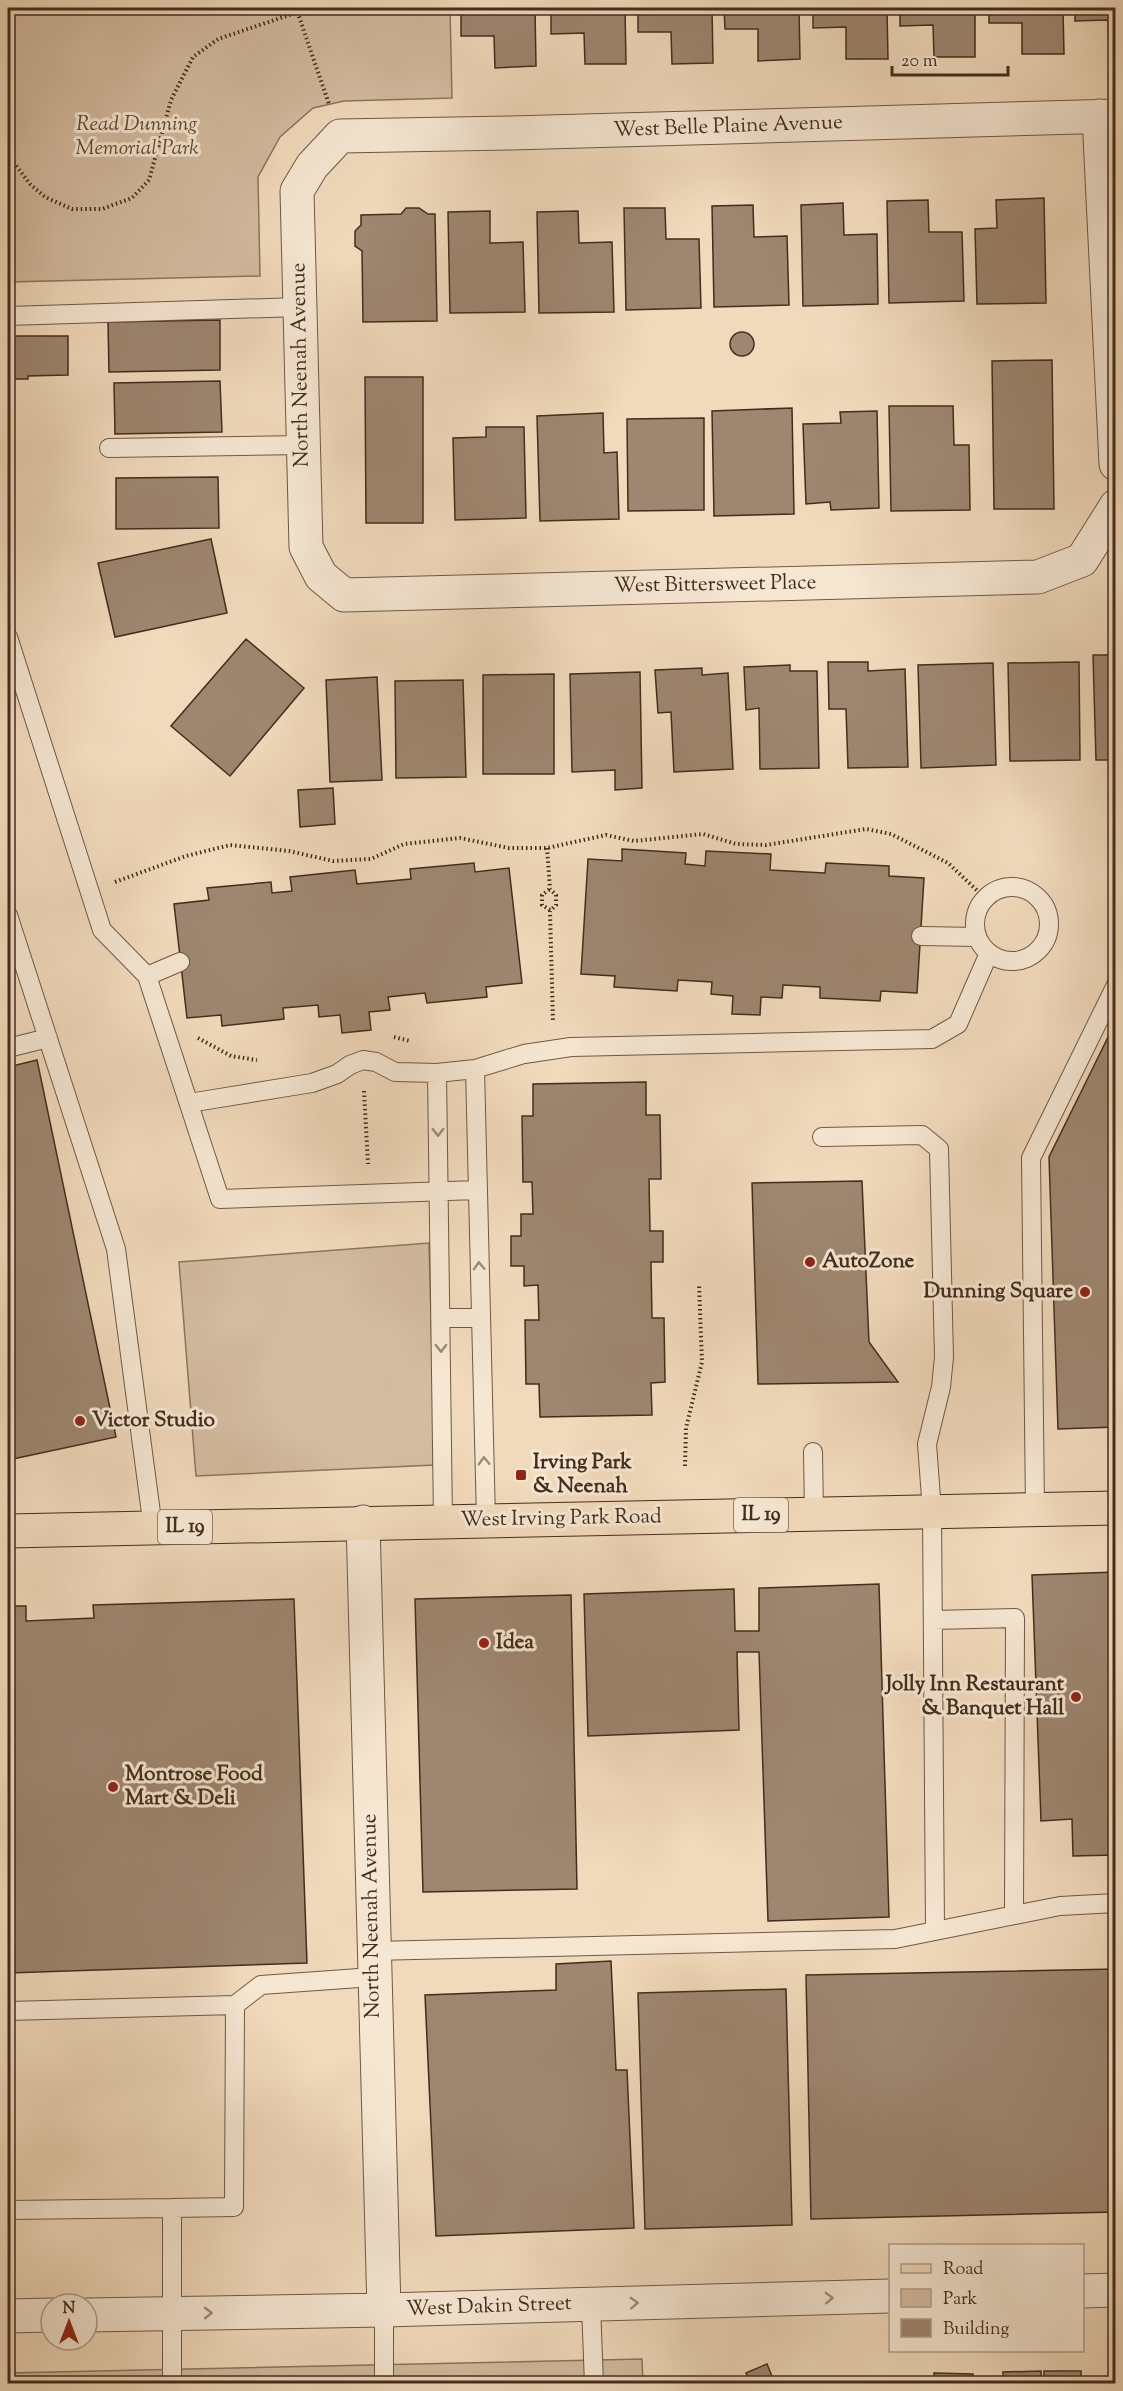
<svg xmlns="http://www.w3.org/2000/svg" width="1123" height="2391" font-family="'Sorts Mill Goudy',serif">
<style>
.green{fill:#d4bca1;stroke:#8c745f;stroke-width:1.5}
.building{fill:#9e8670;stroke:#442c1d;stroke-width:1.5}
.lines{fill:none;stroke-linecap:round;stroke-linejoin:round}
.service-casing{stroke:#6f5845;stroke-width:20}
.minor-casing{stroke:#6f5845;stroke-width:35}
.primary-casing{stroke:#442c1d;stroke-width:35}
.path{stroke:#442c1d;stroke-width:4;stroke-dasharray:1.5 3;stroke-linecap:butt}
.service{stroke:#f6e7d3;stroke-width:18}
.minor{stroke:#f6e7d3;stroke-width:33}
.primary{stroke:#f1dabc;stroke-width:33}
.oneway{stroke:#9d8a78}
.poi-dot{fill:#8f2418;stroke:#f6e7d3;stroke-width:2}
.labels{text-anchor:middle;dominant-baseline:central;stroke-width:6;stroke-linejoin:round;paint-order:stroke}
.shield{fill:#f6e7d3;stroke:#796454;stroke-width:1.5}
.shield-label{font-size:20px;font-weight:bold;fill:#442c1d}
.park-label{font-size:21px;font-style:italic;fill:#614937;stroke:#f6e7d3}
.street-label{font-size:21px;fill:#442c1d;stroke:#f6e7d3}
.poi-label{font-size:21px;font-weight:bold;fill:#442c1d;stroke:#f6e7d3;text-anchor:start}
</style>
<rect width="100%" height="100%" fill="#f1dabc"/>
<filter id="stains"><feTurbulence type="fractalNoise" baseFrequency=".00333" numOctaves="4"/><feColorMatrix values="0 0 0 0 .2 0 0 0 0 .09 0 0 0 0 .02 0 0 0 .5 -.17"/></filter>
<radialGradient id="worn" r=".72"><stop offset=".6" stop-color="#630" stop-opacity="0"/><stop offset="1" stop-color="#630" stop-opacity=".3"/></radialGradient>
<path class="green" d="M8,8H450L452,98L344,101L313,108L280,137L258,177L260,276L8,282Z
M429,1243L435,1465L196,1476L179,1262Z
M642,2359L643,2383L8,2384V2373Z"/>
<path class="building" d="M461,8H535L536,66L495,68L494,36H461Z
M551,8H625L626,64H585L584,33L551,34Z
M638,8H712L713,63L672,64L671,32H638Z
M724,8H799L800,59L758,61V29H725Z
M813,8H887L888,59H846V27L813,28Z
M900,8H975V57H934L933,25L900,26Z
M989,8H1063L1064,54H1022V23H989Z
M1075,8H1116V52H1109L1108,20L1075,21Z
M1044,198L1046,303L977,304L975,229L997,228L996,200Z
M928,200L929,232H962L964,301L889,303L887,201Z
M843,203L844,235L877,234L878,304L803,306L801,205Z
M753,205L754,237L787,236L789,305L714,307L712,206Z
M406,208H419L428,214H435L437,321L363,322L362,251L355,246V231L361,225V215L401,214Z
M624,208H665L666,239H699L701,308L626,310Z
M490,211V243L523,242L525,312L450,313L448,212Z
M578,211L579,243L612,242L614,312L539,313L537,212Z
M220,320V370L109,372L108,322Z
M730 344a12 12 0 1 1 24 0a12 12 0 1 1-24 0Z
M8,336H68V375L28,376V379H8Z
M1052,360L1054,509H994L992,361Z
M365,377H423V523H366Z
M220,381L222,432L115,434L114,383Z
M889,406H953L954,445H969L970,510L891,511Z
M792,408L794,514L714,516L712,411Z
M877,411L879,508L831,510L830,502L806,504L803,424L841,423L840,412Z
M603,413L604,453L617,452L619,519L540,521L537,416Z
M704,418V510L628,511L627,419Z
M486,427H524L526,518L455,520L453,438L486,437Z
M218,477L219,528L116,529V478Z
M211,539L227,613L115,637L98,563Z
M246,639L304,688L230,776L171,726Z
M1093,655H1116V760H1096Z
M828,662H868V671L905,669L908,767L848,768L846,709H829Z
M1079,662L1080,760L1010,761L1008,663Z
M993,663L996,765L921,768L918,665Z
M790,665V671H817L819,768L760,769L759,708L746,710L744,667Z
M702,668V675L728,673L733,769L674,772L671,712L658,713L655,670Z
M640,672L642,788L615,790V770L572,772L570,674Z
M554,674V774H483V675Z
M377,677L382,780L330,782L326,680Z
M463,680L466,777L396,778L395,681Z
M333,788L335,824L300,827L298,790Z
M622,849L686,853L685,864L705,866L706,851L771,854L770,870L825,873L826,863L889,866V876L924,878L917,993L881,991L880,1001L820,998V987L783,985L782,998L761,997L760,1015L732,1014L733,996L711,994L712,982L678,980L677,991L614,987L615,976L581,974L588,859L622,861Z
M474,863L475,872L509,868L522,983L486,987L487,997L427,1003L425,993L388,997L390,1010L369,1012L371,1030L342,1033L340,1015L319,1017L318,1005L283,1008L284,1019L222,1026L221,1015L187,1018L174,904L209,900L207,888L271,882L272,893L292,891L290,877L355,870L357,884L411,879L410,869Z
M1116,1021V1427L1058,1429L1049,1157Z
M37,1060L116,1437L8,1460V1067Z
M646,1082V1115H660L661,1179H649L650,1231H663V1262H651L652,1318H664L665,1382L651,1383L652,1415L540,1417L539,1384H526L525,1320H539L538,1285L524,1286V1266H511V1236H521V1214H533L532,1182H523L522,1116H533V1084Z
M862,1181L869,1342L898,1382L758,1384L752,1183Z
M1116,1572V1855L1073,1856L1072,1819L1041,1821L1032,1575Z
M879,1584L889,1917L768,1921L759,1652H737L739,1730L588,1736L584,1594L734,1589L735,1631H759V1588Z
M571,1595L577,1889L423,1892L415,1599Z
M294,1599L307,1963L8,1973V1606H26V1621L94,1618L93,1605Z
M611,1961L616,2070H627L634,2228L436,2236L425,1995L556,1990V1964Z
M1116,1969V2212L811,2219L806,1975Z
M786,1989L792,2225L645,2229L638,1993Z
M767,2364L773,2379L763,2384H750L746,2373Z
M1041,2371V2384H1003V2372Z
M1044,2371H1081V2384H1044Z
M934,2373L973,2374V2384H934Z"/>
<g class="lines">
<defs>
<path id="service" d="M8,316L300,307
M109,448L303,445
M8,637L102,930L147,976L220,1199L477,1190
M975 924a37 37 0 1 1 74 0a37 37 0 1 1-74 0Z
M8,915L116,1249L153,1528
M921,936L977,937
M147,976L180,962
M8,1048L48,1038
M475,1069L486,1520
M437,1073L443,1521
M189,1103L312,1083L337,1074L350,1065L363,1060L376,1062L395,1072L437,1073L475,1069L524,1054L571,1047L932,1039L958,1024L989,953
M822,1137L922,1135L939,1149L944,1357L941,1387L927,1444L932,1511L935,1931
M440,1318H480
M813,1452L814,1513
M1035,1509L1031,1158L1116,985
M933,1620L1015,1618L1014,1915
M373,1951L895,1939L1060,1906L1116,1903
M235,2005L261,1985L373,1977
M8,2011L235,2005L234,2207L172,2208V2384
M8,2210L172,2208
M591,2305L594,2384
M384,2310V2384"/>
<path id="minor" d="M1099,116L1116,464
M1116,116L511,133L340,136L312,166L297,191L306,547L321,576L344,595L1038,577L1082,560L1116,506
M363,1522L384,2310
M1082,2291L1116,2290
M87,2315L384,2310L890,2296
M8,2316L51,2315"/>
<path id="primary" d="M8,1531L1116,1508"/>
</defs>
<use href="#service" class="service-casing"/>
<use href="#minor" class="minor-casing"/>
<use href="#primary" class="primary-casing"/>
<path class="path" d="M296,8L329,104
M8,155L30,184L45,197L72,209H102L132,198L149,180L171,100L193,57L218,39L310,8
M547,848L550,889L556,895V905L550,911L553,1022
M115,882L186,856L230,845L289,851L333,861L371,859L404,844L460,838L509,848H547L606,835L634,841L703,834L736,844L766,845L866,829L891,834L948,863L985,898
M550,910L542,905V895L550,889
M394,1037L410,1041
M198,1038L231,1056L257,1060
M364,1091L368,1164
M685,1466L686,1428L702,1362L699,1284"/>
<use href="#service" class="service"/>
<use href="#minor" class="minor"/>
<use href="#primary" class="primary"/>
</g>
<defs><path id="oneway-chevron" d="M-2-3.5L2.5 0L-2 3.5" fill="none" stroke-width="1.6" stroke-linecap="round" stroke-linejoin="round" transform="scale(1.5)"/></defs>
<g class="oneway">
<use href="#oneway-chevron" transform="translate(438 1132) rotate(89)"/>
<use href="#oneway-chevron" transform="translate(479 1266) rotate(-92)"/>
<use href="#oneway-chevron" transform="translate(441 1348) rotate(89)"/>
<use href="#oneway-chevron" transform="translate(484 1461) rotate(-92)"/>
<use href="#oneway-chevron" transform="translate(829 2298) rotate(-2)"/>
<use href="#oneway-chevron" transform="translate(634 2303) rotate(-2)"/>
<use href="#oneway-chevron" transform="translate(208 2313) rotate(-1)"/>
</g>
<g class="poi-dot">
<circle cx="810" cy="1262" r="6"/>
<circle cx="1085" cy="1292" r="6"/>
<circle cx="80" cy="1421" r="6"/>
<rect x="515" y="1469" width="12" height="12" rx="3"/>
<circle cx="484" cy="1643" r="6"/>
<circle cx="1076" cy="1697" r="6"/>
<circle cx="113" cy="1787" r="6"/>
</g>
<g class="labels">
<g class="shield">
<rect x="734" y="1498" width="54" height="34" rx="4.5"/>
<rect x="158" y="1510" width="54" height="34" rx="4.5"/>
</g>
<g class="shield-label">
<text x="761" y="1515">IL 19</text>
<text x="185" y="1527">IL 19</text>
</g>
<g class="park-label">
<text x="137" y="125">Read Dunning<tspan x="137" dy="24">Memorial Park</tspan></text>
</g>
<g class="street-label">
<text transform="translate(728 127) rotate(-2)">West Belle Plaine Avenue</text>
<text transform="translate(301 365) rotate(-91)">North Neenah Avenue</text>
<text transform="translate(715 585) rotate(-1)">West Bittersweet Place</text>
<text transform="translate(561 1519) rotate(-1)">West Irving Park Road</text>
<text transform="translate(372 1916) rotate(-91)">North Neenah Avenue</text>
<text transform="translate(489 2307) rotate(-2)">West Dakin Street</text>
</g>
<g class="poi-label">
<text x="822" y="1262">AutoZone</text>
<text x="1073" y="1292" text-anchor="end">Dunning Square</text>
<text x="92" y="1421">Victor Studio</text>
<text x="533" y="1463">Irving Park<tspan x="533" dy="24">&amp; Neenah</tspan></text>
<text x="496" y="1643">Idea</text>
<text x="1064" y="1685" text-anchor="end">Jolly Inn Restaurant<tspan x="1064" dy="24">&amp; Banquet Hall</tspan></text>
<text x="125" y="1775">Montrose Food<tspan x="125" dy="24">Mart &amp; Deli</tspan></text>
</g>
</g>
<rect width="1123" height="2391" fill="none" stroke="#f1dabc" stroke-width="30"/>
<rect x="9" y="9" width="1105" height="2373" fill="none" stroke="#442c1d" stroke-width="3"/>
<rect x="15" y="15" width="1093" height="2361" fill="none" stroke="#442c1d" stroke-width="1.5"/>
<rect x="889" y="2244" width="195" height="108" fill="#f6e7d3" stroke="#af9c8a" stroke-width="1.5"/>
<rect x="901" y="2264" width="30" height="9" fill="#f1dabc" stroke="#af9c8a" stroke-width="1.5"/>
<text x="943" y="2274" font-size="18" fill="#442c1d">Road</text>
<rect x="901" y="2289" width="30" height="18" fill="#d4bca1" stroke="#af9c8a" stroke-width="1.5"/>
<text x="943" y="2304" font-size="18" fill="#442c1d">Park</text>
<rect x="901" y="2319" width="30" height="18" fill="#9e8670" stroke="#af9c8a" stroke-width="1.5"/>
<text x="943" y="2334" font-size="18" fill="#442c1d">Building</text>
<g transform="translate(69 2322)"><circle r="28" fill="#f6e7d3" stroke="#af9c8a" stroke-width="1.5"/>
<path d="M0-4.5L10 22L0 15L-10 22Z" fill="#8f2418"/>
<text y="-9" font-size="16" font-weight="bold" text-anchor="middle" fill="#442c1d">N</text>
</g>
<path d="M892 66v9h116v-9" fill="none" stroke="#442c1d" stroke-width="3"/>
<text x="901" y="66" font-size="18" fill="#442c1d" stroke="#f6e7d3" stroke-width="4.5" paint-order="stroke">20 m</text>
<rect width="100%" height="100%" filter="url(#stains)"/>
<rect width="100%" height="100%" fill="url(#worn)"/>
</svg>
